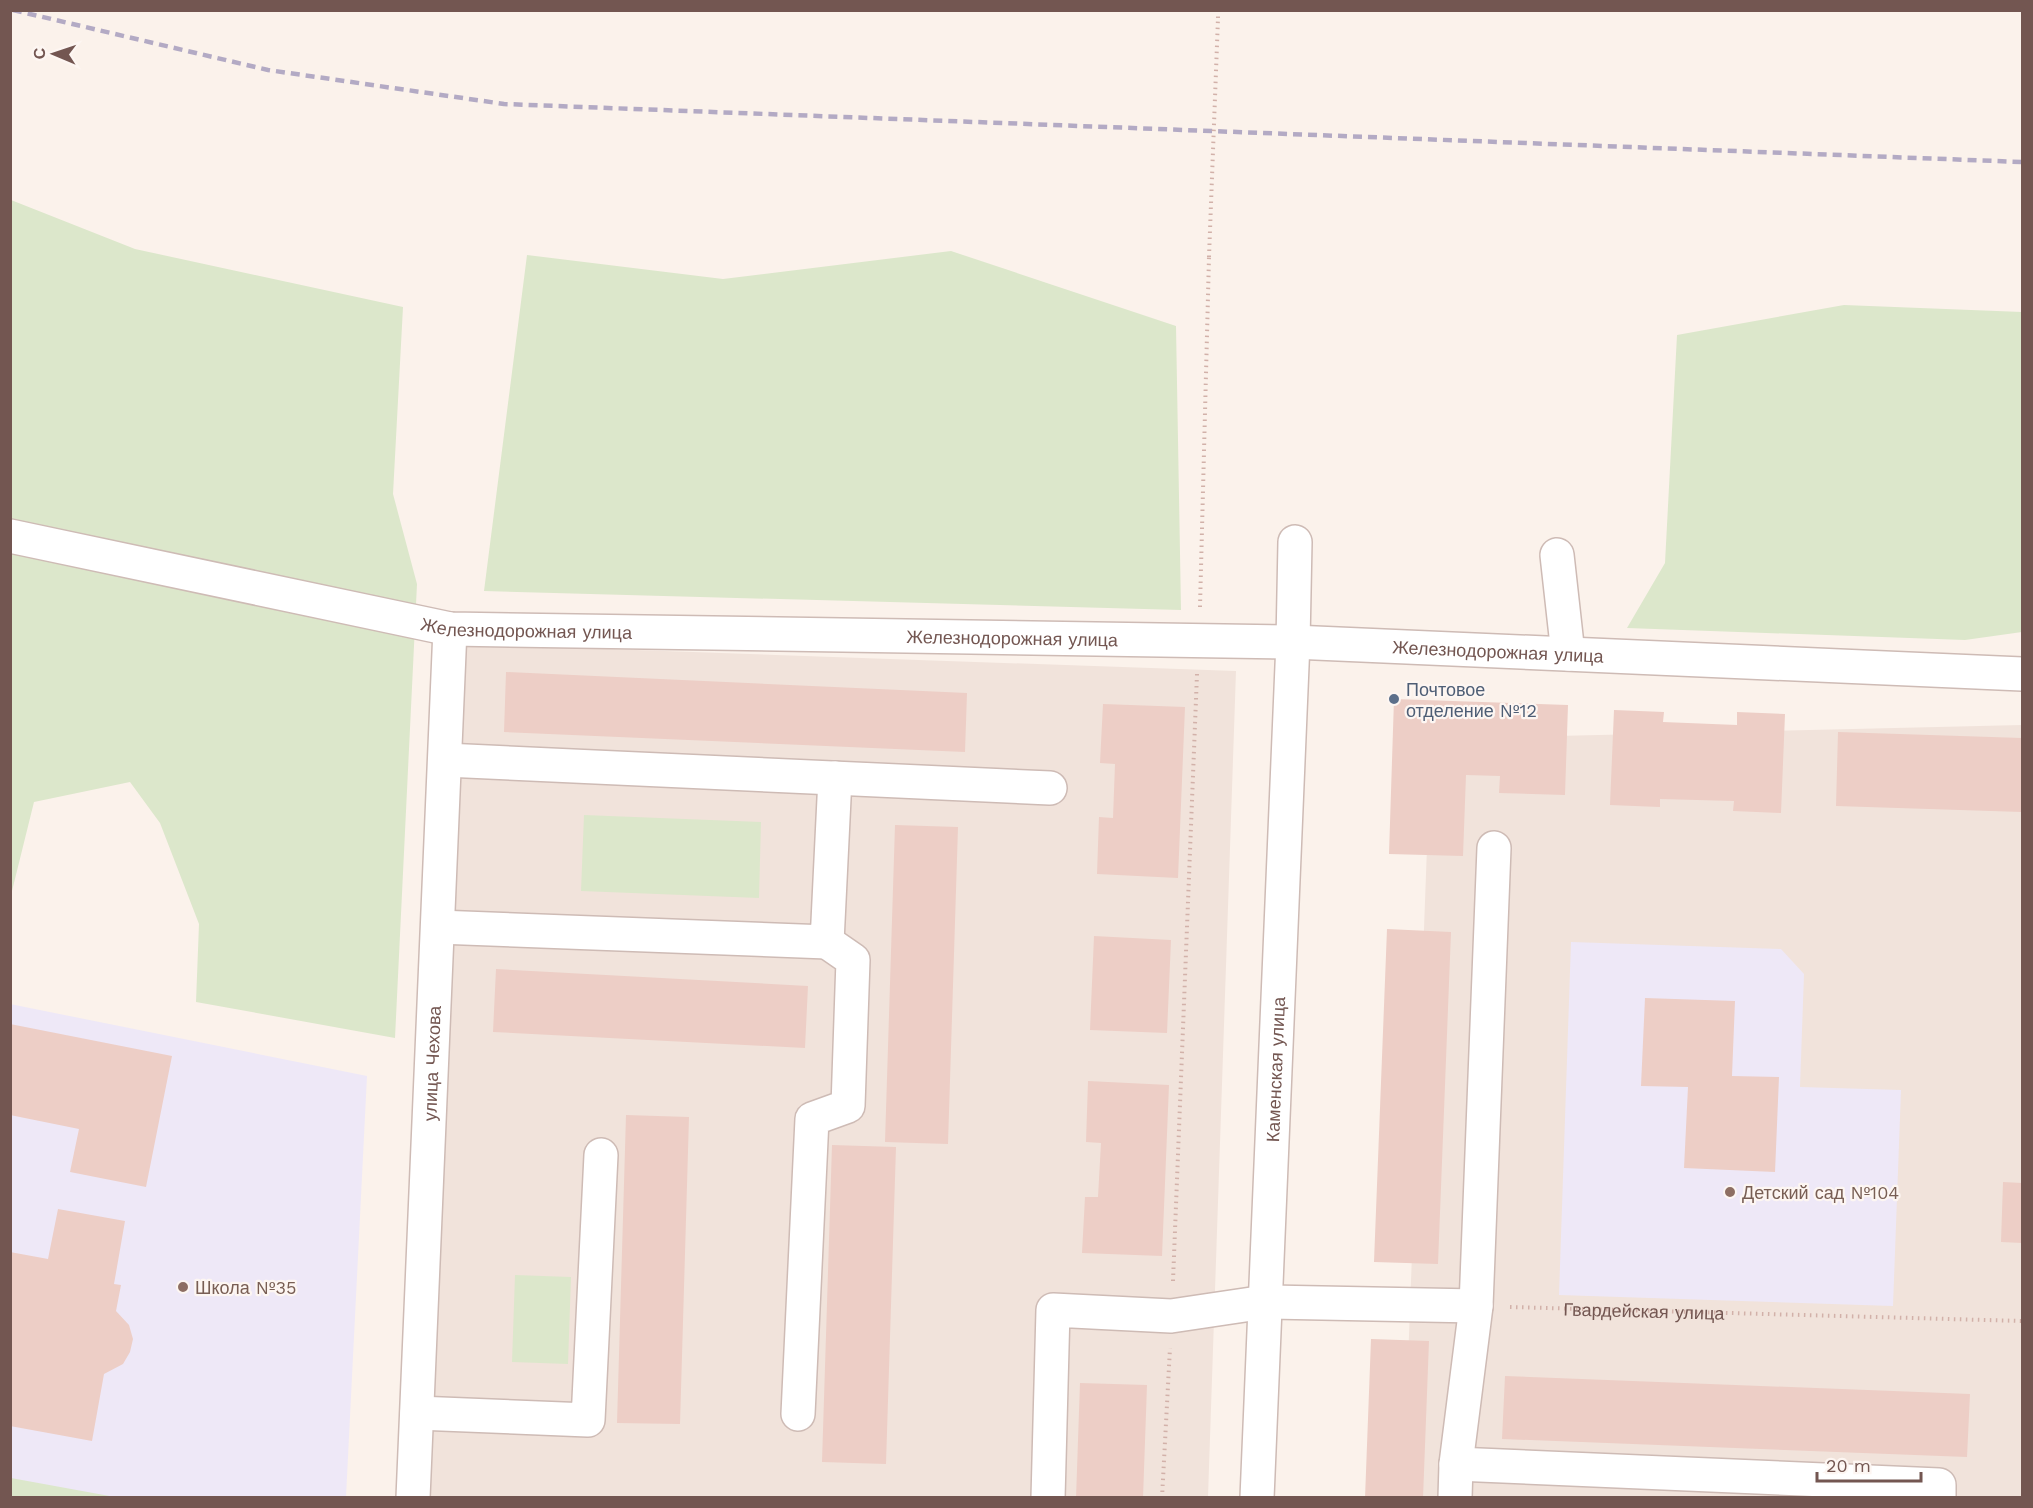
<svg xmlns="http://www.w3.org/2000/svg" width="2033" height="1508" font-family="'Work Sans',sans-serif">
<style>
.residential{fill:#f1e3db}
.education{fill:#eee8f7}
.green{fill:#dce7cb}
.building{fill:#edcec6}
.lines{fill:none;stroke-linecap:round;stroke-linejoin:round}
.minor-casing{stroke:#cebbb5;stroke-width:36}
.path{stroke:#d2b1a9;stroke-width:4;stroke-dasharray:1.5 4.5;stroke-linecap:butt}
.minor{stroke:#fff;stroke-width:33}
.rail{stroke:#b3aac4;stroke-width:4.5;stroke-dasharray:9 6;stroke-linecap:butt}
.path-bridge{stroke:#d2b1a9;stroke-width:4;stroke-dasharray:1.5 4.5;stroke-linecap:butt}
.service-dot{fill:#5c6f8a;stroke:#fdf6f2;stroke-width:2}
.education-dot{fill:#8d6e63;stroke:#fdf6f2;stroke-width:2}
.labels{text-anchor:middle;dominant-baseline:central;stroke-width:4.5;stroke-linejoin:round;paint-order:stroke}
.street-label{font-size:18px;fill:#735651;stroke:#fdf6f2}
.service-label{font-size:18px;fill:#4e5e75;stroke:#fdf6f2;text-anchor:start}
.education-label{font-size:18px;fill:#785e54;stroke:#fdf6f2;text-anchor:start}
</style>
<rect width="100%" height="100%" fill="#fbf2eb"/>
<path class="residential" d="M462,644L1236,671L1208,1497L426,1498Z
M2022,725V1497L1403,1498L1431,739Z"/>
<path class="education" d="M1571,942L1781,949L1804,974L1800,1087L1901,1090L1893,1306L1559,1295Z
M10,1004L367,1076L346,1497H11Z"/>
<path class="green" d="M11,200L135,249L403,307L393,494L417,584L395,1038L196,1002L199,924L160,823L130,782L34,802L11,895Z
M951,251L1176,326L1181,610L484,591L527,255L723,279Z
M1844,305L2022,312V632L1965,640L1627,628L1665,563L1677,335Z
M584,815L761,822L759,898L581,891Z
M515,1275L571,1277L568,1364L512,1362Z
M11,1478L115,1497H11Z"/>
<path class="building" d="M506,672L967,693L965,752L504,732Z
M1394,699L1568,705L1565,795L1499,793L1500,776L1466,775L1463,856L1389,854Z
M1103,704L1185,707L1178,878L1097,874L1099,817L1113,818L1115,764L1100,763Z
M1614,710L1664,712L1663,722L1737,725V712L1785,714L1781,813L1733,811L1734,801L1660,799V807L1610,805Z
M1838,732L2022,738V812L1836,806Z
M895,825L958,827L948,1144L885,1142Z
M1387,929L1451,932L1438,1264L1374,1262Z
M1094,936L1171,940L1167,1033L1090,1030Z
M496,969L808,986L805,1048L493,1032Z
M1645,998L1735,1001L1732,1076L1779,1077L1775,1172L1684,1168L1688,1087L1641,1086Z
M10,1024L172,1056L146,1187L70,1172L79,1129L10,1115Z
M1088,1081L1169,1085L1162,1256L1082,1253L1085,1197H1098L1101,1143L1086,1142Z
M626,1115L689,1117L680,1424L617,1423Z
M832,1145L896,1147L886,1464L822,1462Z
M2003,1182L2022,1183V1243L2001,1242Z
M58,1209L125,1221L114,1284L121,1285L116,1311L129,1325L133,1339L130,1352L123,1364L104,1374L92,1441L10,1426V1252L48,1259Z
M1371,1339L1429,1341L1423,1498H1365Z
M1505,1376L1970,1394L1967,1457L1502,1439Z
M1080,1383L1147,1385L1143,1498H1076Z"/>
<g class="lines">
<defs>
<g id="minor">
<path id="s2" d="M10,536L450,629L1293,642L2022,674"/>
<path d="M1557,555L1568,654"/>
<path d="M445,760L1050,788"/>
<path d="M438,927L827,942L835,778"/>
<path d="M417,1413L588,1420L601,1155"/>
<path d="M798,1414L812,1119L848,1106L853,960L827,942"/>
<path d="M1456,1464L1939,1485V1498"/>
<path id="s3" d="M413,1498L450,629"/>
<path d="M1048,1498L1053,1310L1171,1316L1265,1302L1476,1306"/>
<path id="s4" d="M1257,1498L1293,642L1295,542"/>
<path d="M1455,1498L1456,1464L1476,1306L1494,848"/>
</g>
</defs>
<use href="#minor" class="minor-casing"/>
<g class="path">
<path d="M1218,18V10"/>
<path d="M1200,607L1209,257"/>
<path d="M1173,1281L1197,674"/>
<path id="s1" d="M1510,1307L2022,1321"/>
<path d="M1162,1498L1170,1348"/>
</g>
<use href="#minor" class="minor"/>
<path class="rail" d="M13,10L268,70L504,104L2022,162"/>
<path class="path-bridge" d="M1209,257L1218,18"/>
</g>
<circle class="service-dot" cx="1394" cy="699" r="6"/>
<g class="education-dot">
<circle cx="1730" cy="1192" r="6"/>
<circle cx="183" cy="1287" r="6"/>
</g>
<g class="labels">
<g class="street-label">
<text stroke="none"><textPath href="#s2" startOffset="526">Железнодорожная улица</textPath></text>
<text stroke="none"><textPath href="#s2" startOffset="1012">Железнодорожная улица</textPath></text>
<text stroke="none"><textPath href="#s2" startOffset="1498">Железнодорожная улица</textPath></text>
<text stroke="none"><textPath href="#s3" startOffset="435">улица Чехова</textPath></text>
<text stroke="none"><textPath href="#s4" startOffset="429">Каменская улица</textPath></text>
<text stroke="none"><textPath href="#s1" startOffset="134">Гвардейская улица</textPath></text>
</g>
<g class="service-label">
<text x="1406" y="689">Почтовое<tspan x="1406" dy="21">отделение №12</tspan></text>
</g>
<g class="education-label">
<text x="1742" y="1192">Детский сад №104</text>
<text x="195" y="1287">Школа №35</text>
</g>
</g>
<rect width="2033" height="1508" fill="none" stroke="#735651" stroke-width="24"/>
<g transform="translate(54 54) rotate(272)" stroke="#fdf6f2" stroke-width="4.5" paint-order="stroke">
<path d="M0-4.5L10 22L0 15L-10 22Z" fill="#735651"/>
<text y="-9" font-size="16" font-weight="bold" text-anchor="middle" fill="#735651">С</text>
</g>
<path d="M1817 1472v9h104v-9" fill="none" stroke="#735651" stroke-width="3"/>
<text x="1826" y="1472" font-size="18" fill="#735651" stroke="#fdf6f2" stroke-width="4.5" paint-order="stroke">20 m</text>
</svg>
